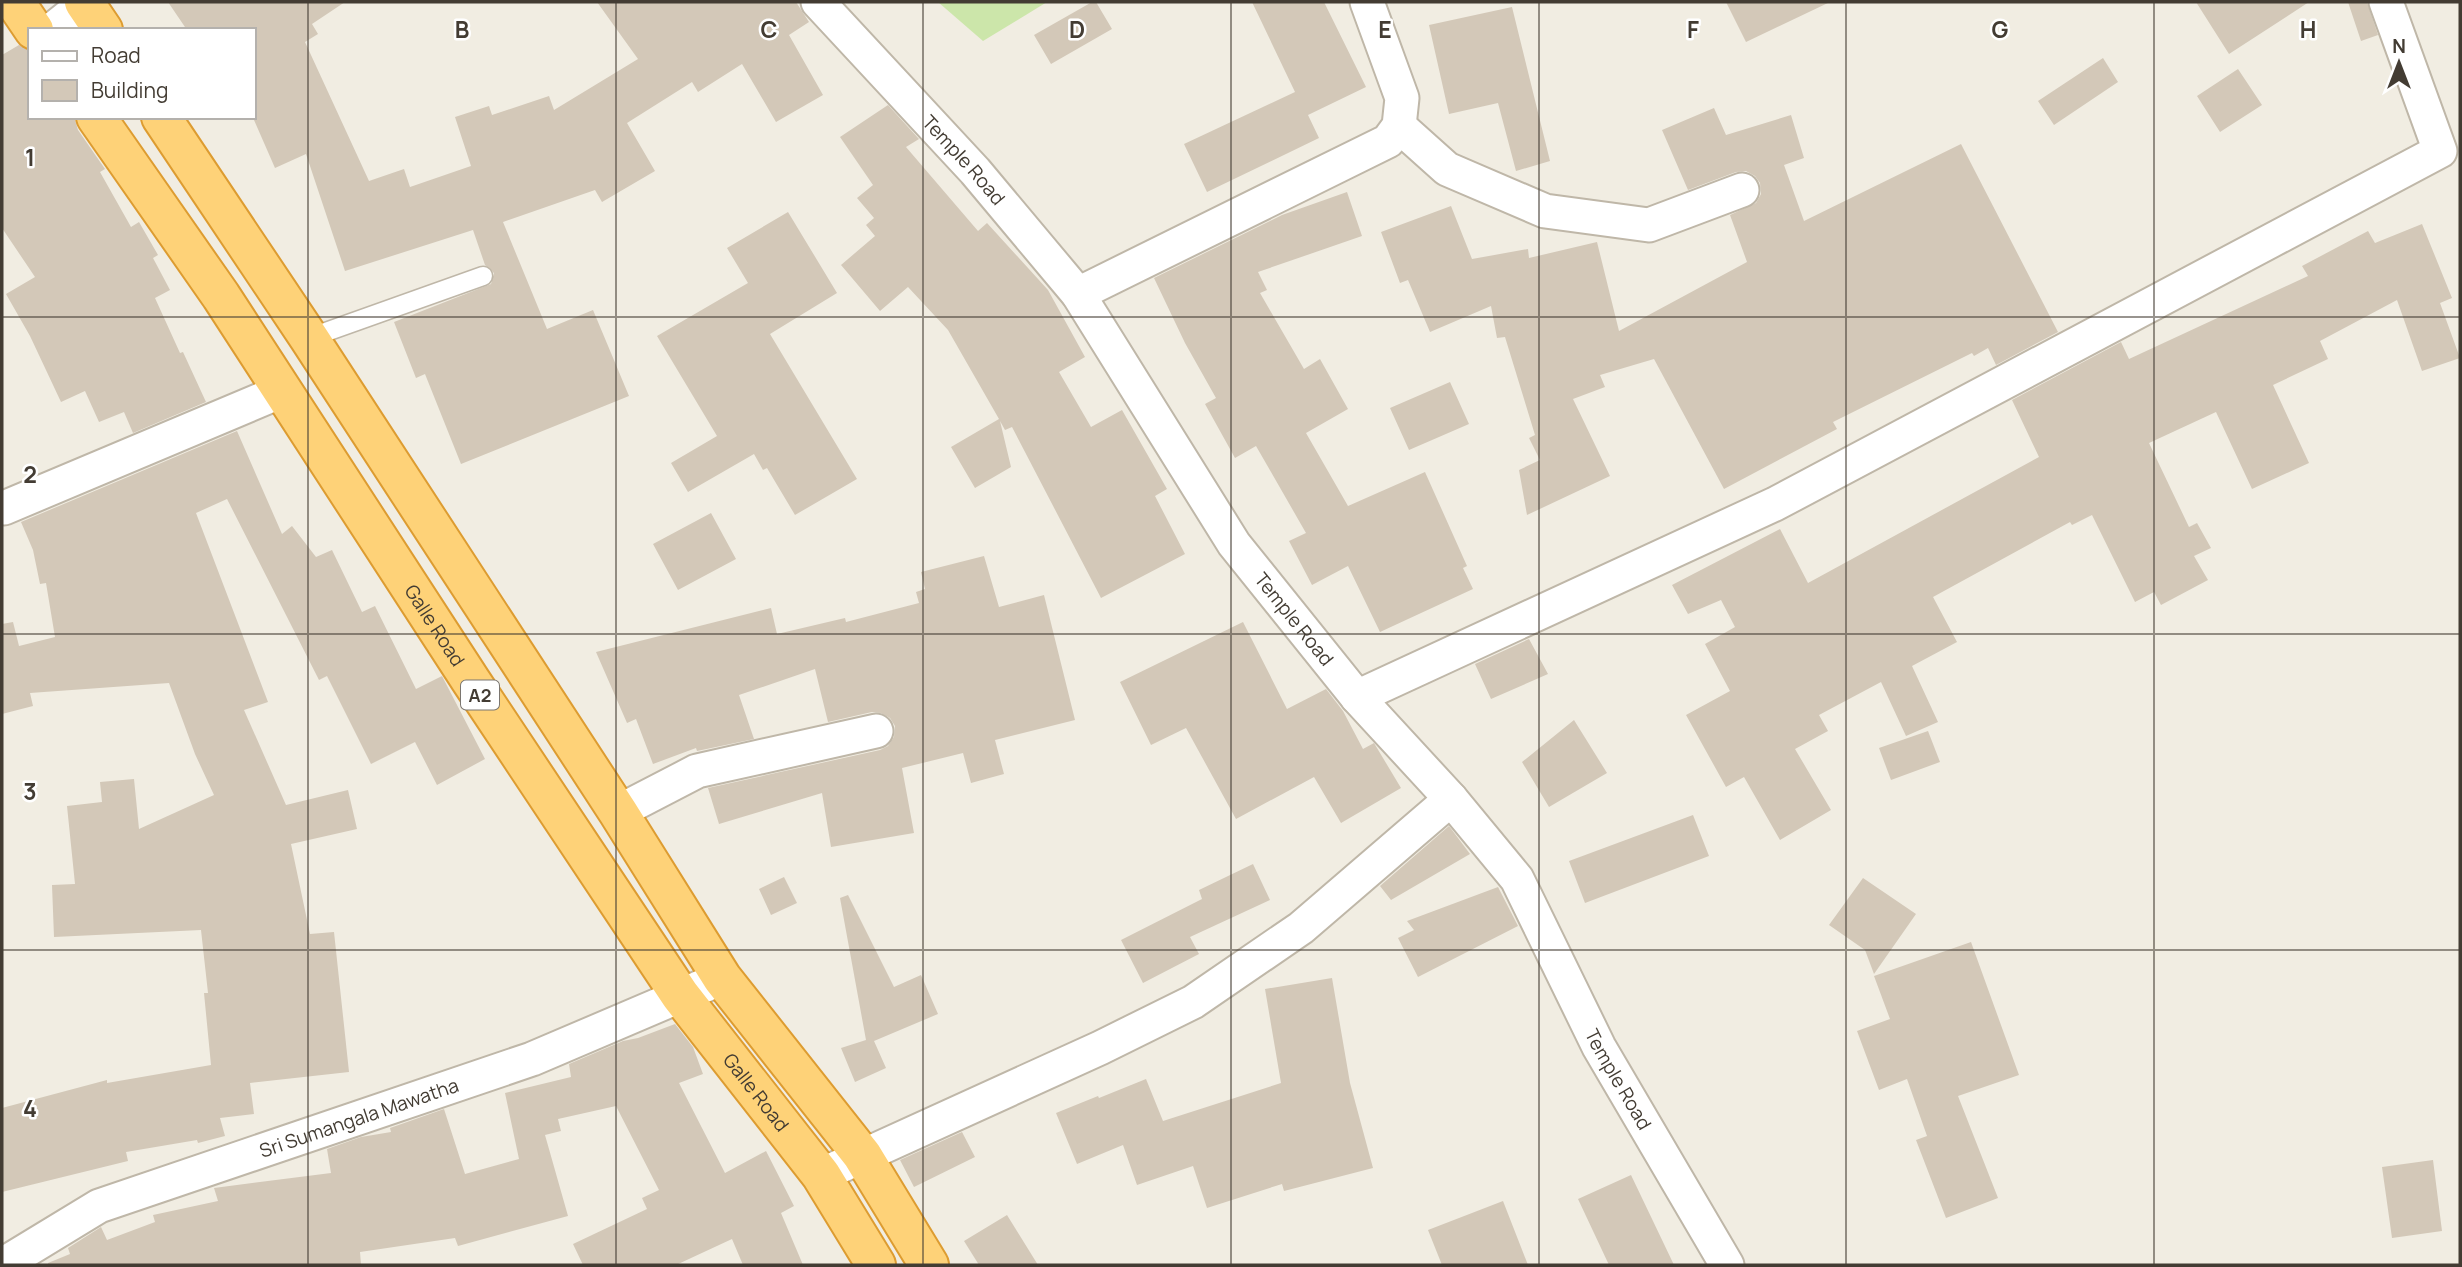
<svg xmlns="http://www.w3.org/2000/svg" width="2462" height="1267" font-family="Manrope,sans-serif">
<style>
.green{fill:#cce6aa}
.building{fill:#d3c8b8}
.lines{fill:none;stroke-linecap:round;stroke-linejoin:round}
.service-casing{stroke:#bfb7a8;stroke-width:21}
.minor-casing{stroke:#bfb7a8;stroke-width:37}
.trunk-casing{stroke:#dd9c31;stroke-width:42}
.service{stroke:#fff;stroke-width:18}
.minor{stroke:#fff;stroke-width:33}
.trunk{stroke:#fed278;stroke-width:38}
.grid{fill:none;stroke:#433c33;stroke-width:2;stroke-opacity:0.55}
.labels{text-anchor:middle;dominant-baseline:central;stroke-width:5;stroke-linejoin:round;paint-order:stroke}
.shield{fill:#fff;stroke:#7b7670;stroke-width:2}
.shield-label{font-size:18px;font-weight:bold;fill:#433c33}
.street-label{font-size:19px;fill:#433c33;stroke:#fff}
.grid-label{font-size:23px;text-anchor:middle;font-weight:bold;fill:#433c33;stroke:#fff;stroke-width:5;stroke-linejoin:round;paint-order:stroke}
</style>
<rect width="100%" height="100%" fill="#f1ede2"/>
<path class="green" d="M938,2H1047L983,41Z"/>
<path class="building" d="M168,2H345L312,24L318,34L305,42L369,181L404,169L410,187L471,166L455,117L489,106L492,115L549,96L554,110L638,59L597,2H796L809,22L789,35L823,95L776,122L742,64L698,92L692,82L627,123L655,171L602,202L595,190L503,222L547,329L593,310L629,396L461,464L425,374L416,378L394,322L491,284L494,273L485,265L473,230L345,271L306,154L275,168L254,120V30H187Z
M1092,2H1096L1112,29L1051,64L1034,35Z
M1252,2H1324L1366,87L1308,115L1319,138L1207,192L1184,144L1295,92Z
M1726,2H1830L1746,42Z
M2196,2H2309L2229,54Z
M2348,2H2367L2378,35L2361,41Z
M1512,7L1550,161L1516,171L1498,103L1449,114L1429,25Z
M19,45L30,51V117H74L78,130L105,169L100,172L131,227L139,222L158,255L153,258L170,290L155,298L180,353L183,352L206,402L133,433L124,412L99,422L85,391L61,402L30,336L6,294L35,277L2,228V55Z
M2103,58L2118,82L2054,125L2038,101Z
M2238,69L2262,105L2220,132L2197,96Z
M888,105L919,139L906,147L978,231L987,223L1048,290L1085,357L1059,372L1091,427L1122,410L1167,489L1155,496L1185,554L1101,598L1012,427L1005,430L1000,421L1011,467L975,488L951,447L999,419L948,330L908,287L880,311L841,265L875,236L866,225L874,218L857,198L873,185L840,137Z
M1714,108L1726,135L1791,115L1804,158L1784,165L1804,221L1961,144L2058,332L1996,365L1988,348L1974,356L1972,353L1833,422L1837,429L1724,489L1654,359L1600,375L1605,387L1573,399L1610,476L1527,515L1519,470L1540,460L1529,438L1535,435L1505,337L1497,338L1491,306L1430,332L1408,280L1400,283L1381,232L1451,206L1472,259L1528,249L1529,258L1597,242L1619,331L1747,262L1730,215L1756,203L1761,194L1760,183L1755,176L1746,171L1736,172L1688,190L1662,130Z
M1347,192L1362,236L1258,272L1267,290L1260,293L1304,369L1320,359L1348,409L1306,433L1348,506L1425,472L1467,566L1463,568L1473,589L1380,632L1348,566L1312,585L1289,541L1306,533L1256,446L1235,458L1205,404L1216,398L1185,343L1154,278L1282,215Z
M788,212L837,293L770,334L857,479L795,515L767,468L763,470L754,454L688,492L671,463L717,436L657,336L748,283L727,248Z
M2422,224L2452,298L2440,303L2460,358L2422,371L2397,300L2320,341L2328,359L2273,385L2309,463L2252,489L2216,412L2149,443L2189,527L2197,523L2211,548L2194,556L2208,580L2161,605L2154,592L2135,602L2092,515L2072,525L2070,522L1933,597L1957,642L1912,666L1938,722L1906,736L1881,682L1819,715L1828,731L1795,749L1831,810L1780,840L1744,777L1726,787L1686,715L1730,691L1705,644L1735,627L1721,600L1688,614L1672,585L1780,529L1808,583L2039,457L2012,400L2121,342L2129,359L2308,276L2302,266L2368,231L2375,243Z
M1450,382L1469,424L1409,450L1390,408Z
M237,431L282,534L292,526L316,557L332,550L362,612L375,606L416,689L442,676L485,759L437,785L415,742L371,764L327,676L319,680L227,499L196,513L268,702L244,710L286,805L348,790L357,829L291,844L310,934L334,932L349,1072L250,1083L254,1114L220,1118L225,1136L198,1143L197,1140L126,1152L128,1161L2,1192V1108L107,1080V1083L211,1065L204,993H208L201,930L54,937L52,885L75,884L67,806L102,802L100,782L134,779L139,829L214,795L195,754L169,683L30,693L33,706L2,714V624L13,622L19,646L55,637L46,583L40,584L33,550L21,522Z
M711,513L736,559L678,590L653,544Z
M984,556L999,607L1044,595L1075,720L995,740L1004,774L971,783L963,753L902,768L914,833L831,847L822,793L719,824L708,788L880,750L888,746L894,737L895,726L890,718L881,713L872,712L828,722L815,669L739,695L754,739L697,751L696,748L653,764L636,719L627,723L596,652L771,608L777,634L845,618L846,622L919,603L916,592L925,589L921,572Z
M1243,622L1287,709L1326,689L1343,711L1363,749L1374,743L1401,788L1341,823L1314,777L1236,819L1186,728L1151,745L1120,682Z
M1529,639L1548,674L1491,699L1475,664Z
M1574,720L1607,773L1549,807L1522,762Z
M1928,731L1940,762L1891,780L1879,748Z
M1693,815L1709,856L1585,903L1569,861Z
M1449,826L1470,854L1391,900L1380,886Z
M1253,864L1270,900L1190,937L1199,954L1143,983L1121,940L1202,899L1199,890Z
M784,877L797,903L771,915L759,889Z
M1863,878L1916,914L1874,974L1865,950L1829,925Z
M1498,887L1518,926L1418,977L1398,938L1414,930L1407,921Z
M848,895L894,987L921,975L938,1014L874,1041L886,1068L855,1082L841,1048L866,1040L840,898Z
M1971,942L2019,1075L1958,1096L1998,1198L1946,1218L1916,1140L1927,1136L1907,1079L1879,1090L1857,1031L1890,1019L1874,976Z
M1332,978L1350,1083L1373,1168L1284,1191L1282,1184L1207,1208L1193,1166L1137,1185L1123,1145L1077,1164L1056,1113L1098,1096L1099,1098L1146,1079L1163,1121L1281,1083L1265,989Z
M675,1024L693,1047L703,1074L679,1083L725,1173L766,1151L794,1206L781,1213L803,1265H743L732,1239L676,1265H583L573,1244L647,1209L642,1198L659,1190L616,1106L558,1119L561,1131L545,1135L568,1216L458,1246L455,1238L360,1252L361,1265H48V1263L70,1254L68,1248L101,1227L107,1240L155,1222L153,1215L218,1201L214,1188L331,1173L327,1149L361,1137L391,1132L390,1128L444,1109L465,1174L519,1159L505,1093L571,1077L569,1064L623,1041L638,1038Z
M962,1132L975,1157L914,1187L900,1160Z
M2433,1160L2442,1231L2392,1238L2382,1167Z
M1631,1175L1674,1265H1609L1578,1199Z
M1503,1201L1528,1265H1442L1428,1230Z
M1007,1215L1038,1265H979L964,1241Z"/>
<g class="lines">
<defs>
<path id="service" d="M309,338L483,276"/>
<g id="minor">
<path id="s1" d="M818,2L975,171L1078,294L1234,544L1357,697L1451,799L1517,879L1599,1047L1727,1265"/>
<path d="M52,30L87,2"/>
<path d="M1399,126L1447,169L1545,211L1649,225L1742,190"/>
<path d="M1078,294L1388,141L1399,126L1402,98L1367,2"/>
<path d="M4,508L284,390"/>
<path d="M1357,697L1775,504L2440,151L2386,2"/>
<path d="M618,812L697,771L876,731"/>
<path d="M821,1175L1100,1048L1193,1002L1301,928L1451,799"/>
<path id="s2" d="M2,1265L99,1206L532,1059L722,978"/>
</g>
<g id="trunk">
<path d="M15,2L34,30"/>
<path d="M84,2L103,30"/>
<path id="s3" d="M96,117L221,296L471,681L680,995L821,1175L876,1265"/>
<path d="M161,117L309,338L618,812L722,978L862,1155L929,1265"/>
</g>
</defs>
<use href="#service" class="service-casing"/>
<use href="#minor" class="minor-casing"/>
<use href="#trunk" class="trunk-casing"/>
<use href="#service" class="service"/>
<use href="#minor" class="minor"/>
<use href="#trunk" class="trunk"/>
</g>
<path class="grid" d="M308,2V1265M616,2V1265M923,2V1265M1231,2V1265M1539,2V1265M1846,2V1265M2154,2V1265M2,317H2460M2,634H2460M2,950H2460"/>
<g class="labels">
<rect class="shield" x="461" y="680.5" width="38" height="29" rx="5"/>
<g class="shield-label">
<text x="480" y="695">A2</text>
</g>
<g class="street-label">
<text stroke="none"><textPath href="#s1" startOffset="215">Temple Road</textPath></text>
<text stroke="none"><textPath href="#s1" startOffset="782">Temple Road</textPath></text>
<text stroke="none"><textPath href="#s3" startOffset="611">Galle Road</textPath></text>
<text stroke="none"><textPath href="#s1" startOffset="1349">Temple Road</textPath></text>
<text stroke="none"><textPath href="#s3" startOffset="1178">Galle Road</textPath></text>
<text stroke="none"><textPath href="#s2" startOffset="388">Sri Sumangala Mawatha</textPath></text>
</g>
</g>
<g class="grid-label">
<text x="462" y="38">B</text>
<text x="769" y="38">C</text>
<text x="1077" y="38">D</text>
<text x="1385" y="38">E</text>
<text x="1693" y="38">F</text>
<text x="2000" y="38">G</text>
<text x="2308" y="38">H</text>
<text x="30" y="166">1</text>
<text x="30" y="483">2</text>
<text x="30" y="800">3</text>
<text x="30" y="1117">4</text>
</g>
<rect width="2462" height="1267" fill="none" stroke="#433c33" stroke-width="7"/>
<rect x="28" y="28" width="228" height="91" fill="#ffffff" stroke="#b4b1ad" stroke-width="2"/>
<rect x="42" y="51" width="35" height="10" fill="#ffffff" stroke="#b4b1ad" stroke-width="2"/>
<text x="91" y="63" font-size="21" fill="#433c33">Road</text>
<rect x="42" y="80" width="35" height="21" fill="#d3c8b8" stroke="#b4b1ad" stroke-width="2"/>
<text x="91" y="98" font-size="21" fill="#433c33">Building</text>
<g transform="translate(2399 63)" stroke="#ffffff" stroke-width="5" paint-order="stroke">
<path d="M0-5L12 26L0 18L-12 26Z" fill="#433c33"/>
<text y="-10" font-size="19" font-weight="bold" text-anchor="middle" fill="#433c33">N</text>
</g>
</svg>
